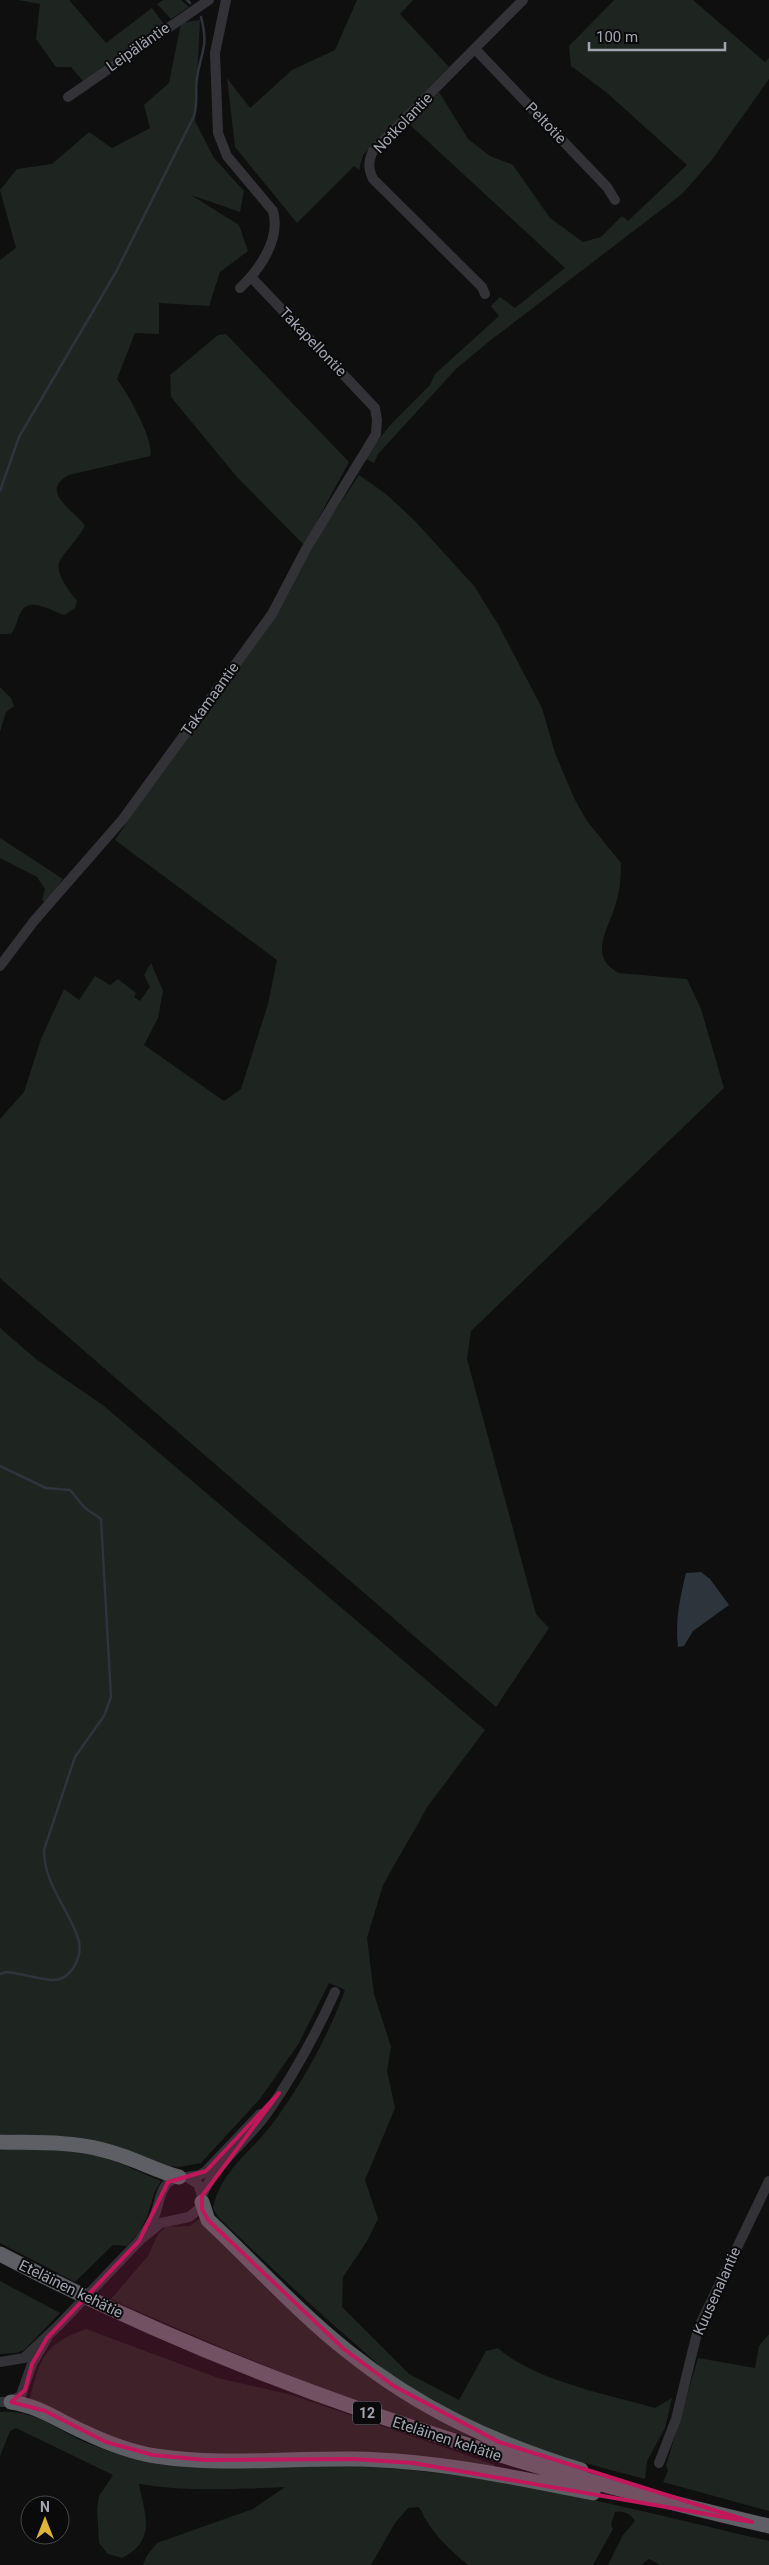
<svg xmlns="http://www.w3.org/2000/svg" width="769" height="2565" font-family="Roboto,sans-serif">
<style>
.green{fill:#1e241f}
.water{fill:#2e343b}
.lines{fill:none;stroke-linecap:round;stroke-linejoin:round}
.stream{stroke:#2e343b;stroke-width:2.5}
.minor{stroke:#333337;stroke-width:10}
.highway{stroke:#5d5f65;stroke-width:15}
.minor-bridge{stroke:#333337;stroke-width:10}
.marked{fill:#c2185b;fill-opacity:0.2;stroke:#c2185b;stroke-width:4;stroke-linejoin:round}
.labels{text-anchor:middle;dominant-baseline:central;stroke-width:4;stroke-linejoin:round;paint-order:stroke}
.shield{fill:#0a0a0b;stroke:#74767e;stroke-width:1}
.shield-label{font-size:14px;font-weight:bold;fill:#a2a5b0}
.street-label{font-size:15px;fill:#a2a5b0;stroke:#0a0a0b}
</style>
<rect width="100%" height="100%" fill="#0f0f10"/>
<path class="green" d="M18,0H69L106,43L152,8L164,24L83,81L71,67H56L36,39L40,4Z
M163,0H181L189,7L171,19L157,4Z
M357,0H413L400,14L449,67L363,155L359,170L354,166L297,223L235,147L227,78L250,108L292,70L335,50Z
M614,0H693L765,62L769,58V79L711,161L682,194L487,343L456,369L378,454L374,463L364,458L391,424L430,385L435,374L499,316L491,306L500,297L515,308L565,268L408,123L439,92L468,139L490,156L513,165L550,218L583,242L601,237L622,216L628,221L687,165L606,92L571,66L569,46Z
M200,20L195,121L214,158L244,191L240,212L191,195L239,225L248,251L220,272L209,306L159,303V334L135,333L117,379C127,393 155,440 150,456L69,475C37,492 77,512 85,526C64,563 42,557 77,601L75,608L64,615C51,611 30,596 21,612C16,620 17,627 11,634H0V260L16,248L0,190L17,169L52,164L89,132L112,148L150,128L144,105L169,83L181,23Z
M226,334L349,462L304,545L237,477L171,397L170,375L218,335Z
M359,475L386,494L415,521L475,587L499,626L542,708L555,753L574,798L587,821L621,863C621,876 620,891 616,903C610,927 586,956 619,973L687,979L701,1009L724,1088L471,1331L467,1359L536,1614L549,1628L496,1707L0,1278V1119L24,1092L41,1039L64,989L79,1000L95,976L110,985L118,979L136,993L134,997L140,1001L150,987L144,975L151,963L163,991L158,1018L144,1045L224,1101L241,1089L268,1004L277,960L115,840Z
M0,687L11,698L14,706L6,712L0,732Z
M0,838L63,879L46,903L42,900L45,889L37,877L0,858Z
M0,1328L36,1359L104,1406L485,1730L428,1806L383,1885L367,1938L374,1994L391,2047L387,2071L395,2108L365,2180L378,2219L367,2241L343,2277L342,2307L409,2374L459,2400L486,2351L498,2348C532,2380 609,2395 655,2408L672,2398L665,2428L647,2461L645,2479C559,2457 470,2432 397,2380C382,2369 368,2355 354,2343C307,2302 262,2259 218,2217L213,2208C221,2169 254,2150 276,2119C304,2080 329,2034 345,1990L329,1983L299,2043L260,2099L201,2163L179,2167L156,2165L121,2148L78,2138L0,2134Z
M0,2148L71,2150L101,2155L161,2181L155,2191L147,2217L139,2232L127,2246L113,2245L75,2282L0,2243Z
M199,2219L418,2408L470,2437C347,2402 228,2352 111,2299L148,2256L158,2234L166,2227L190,2226Z
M0,2281L60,2313L24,2350L16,2353L0,2354Z
M86,2329L218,2378L292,2395L495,2465L491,2468L195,2455L121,2442L30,2399C39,2359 45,2343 86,2329Z
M769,2334V2511L663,2482L668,2471L666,2466L698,2358L755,2368L759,2346Z
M0,2412C35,2410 51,2426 80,2440C103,2450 127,2458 152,2462C222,2474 294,2463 365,2467C502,2473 636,2510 769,2541V2565H660L649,2559L641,2565H608L623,2535L635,2521C630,2514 624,2510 615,2512L611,2524L613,2529L593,2565H468C453,2553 436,2537 426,2520C422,2515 423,2511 418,2507L408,2508L395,2523L371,2565H143L146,2557L157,2543L253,2509L285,2487C235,2489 188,2492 139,2484C145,2515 157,2540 122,2558L108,2554L99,2543L97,2509L99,2496L113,2475L16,2428L10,2431L0,2456Z"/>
<path class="water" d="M701,1572L710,1579L729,1605L693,1631L684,1646L678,1647C675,1620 680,1598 686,1573Z"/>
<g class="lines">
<path class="stream" d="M187,0L190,3
M0,491L19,437L116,272L194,116C198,103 195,91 197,78C201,50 209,48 201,17
M0,1466L46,1488L70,1490L85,1508L101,1519L111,1697L104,1716L75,1757L44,1850C44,1884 68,1908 78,1938C84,1956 71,1981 52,1980C37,1979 21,1973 6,1972L0,1974"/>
<path class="minor" d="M226,0L215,53L218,133L227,156L273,211C281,239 260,269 240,288
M475,49L607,187L615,200
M68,97L209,0
M485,294L482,287L373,179C368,168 368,162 373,151L523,0
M0,966L34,921L123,819L272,614L306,549L376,434L377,420L375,408L251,277
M179,2177H187L198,2184L202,2196L199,2209L189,2217L161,2223L139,2241C144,2233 150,2226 154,2217C161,2201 159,2182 179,2177Z
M187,2177L200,2175L206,2171L260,2114
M202,2196C215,2163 248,2141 268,2112C294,2074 316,2034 335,1992
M0,2362L24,2358L59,2325
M0,2402H11L21,2395L32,2364L47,2338
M659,2463L676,2419L698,2329L769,2181"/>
<path class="highway" d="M0,2142C34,2143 70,2141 103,2150C130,2156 153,2170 179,2177
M202,2202L208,2220C254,2263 297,2311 346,2350C418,2408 493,2443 581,2470
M0,2254C244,2382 501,2464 769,2526
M11,2402C39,2406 59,2421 84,2432C107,2443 130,2452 156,2456C221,2466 287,2458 353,2459C434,2460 514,2477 593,2493"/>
<path class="minor-bridge" d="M59,2325L139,2241"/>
</g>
<path class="marked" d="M279,2093L202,2196V2209L208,2220L344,2349L394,2386L499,2442L752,2522L413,2463L352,2459L204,2460L153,2455L106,2442L45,2411L11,2402L25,2390L32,2364L47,2338L139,2241L168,2182L206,2171Z"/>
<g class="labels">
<rect class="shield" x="353" y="2401.5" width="28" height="23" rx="4"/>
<g class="shield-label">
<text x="367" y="2413">12</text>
</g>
<g class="street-label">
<text transform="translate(138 47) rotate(-35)">Leipäläntie</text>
<text transform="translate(403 123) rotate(-46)">Notkolantie</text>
<text transform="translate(546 123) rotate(46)">Peltotie</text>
<text transform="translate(313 342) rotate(46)">Takapellontie</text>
<text transform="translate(210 699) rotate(-54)">Takamaantie</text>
<text transform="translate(71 2289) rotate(26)">Eteläinen kehätie</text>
<text transform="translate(717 2291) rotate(-66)">Kuusenalantie</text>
<text transform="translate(447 2439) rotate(18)">Eteläinen kehätie</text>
</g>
</g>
<g transform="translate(45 2520)"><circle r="24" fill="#0a0a0b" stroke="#47484d"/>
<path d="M0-4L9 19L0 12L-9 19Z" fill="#ddb33a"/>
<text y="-8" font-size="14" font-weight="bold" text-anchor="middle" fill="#a2a5b0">N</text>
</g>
<path d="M589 42v8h136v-8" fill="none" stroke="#a2a5b0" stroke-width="2.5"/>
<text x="596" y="42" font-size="15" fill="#a2a5b0" stroke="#0a0a0b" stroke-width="4" paint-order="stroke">100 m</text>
</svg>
